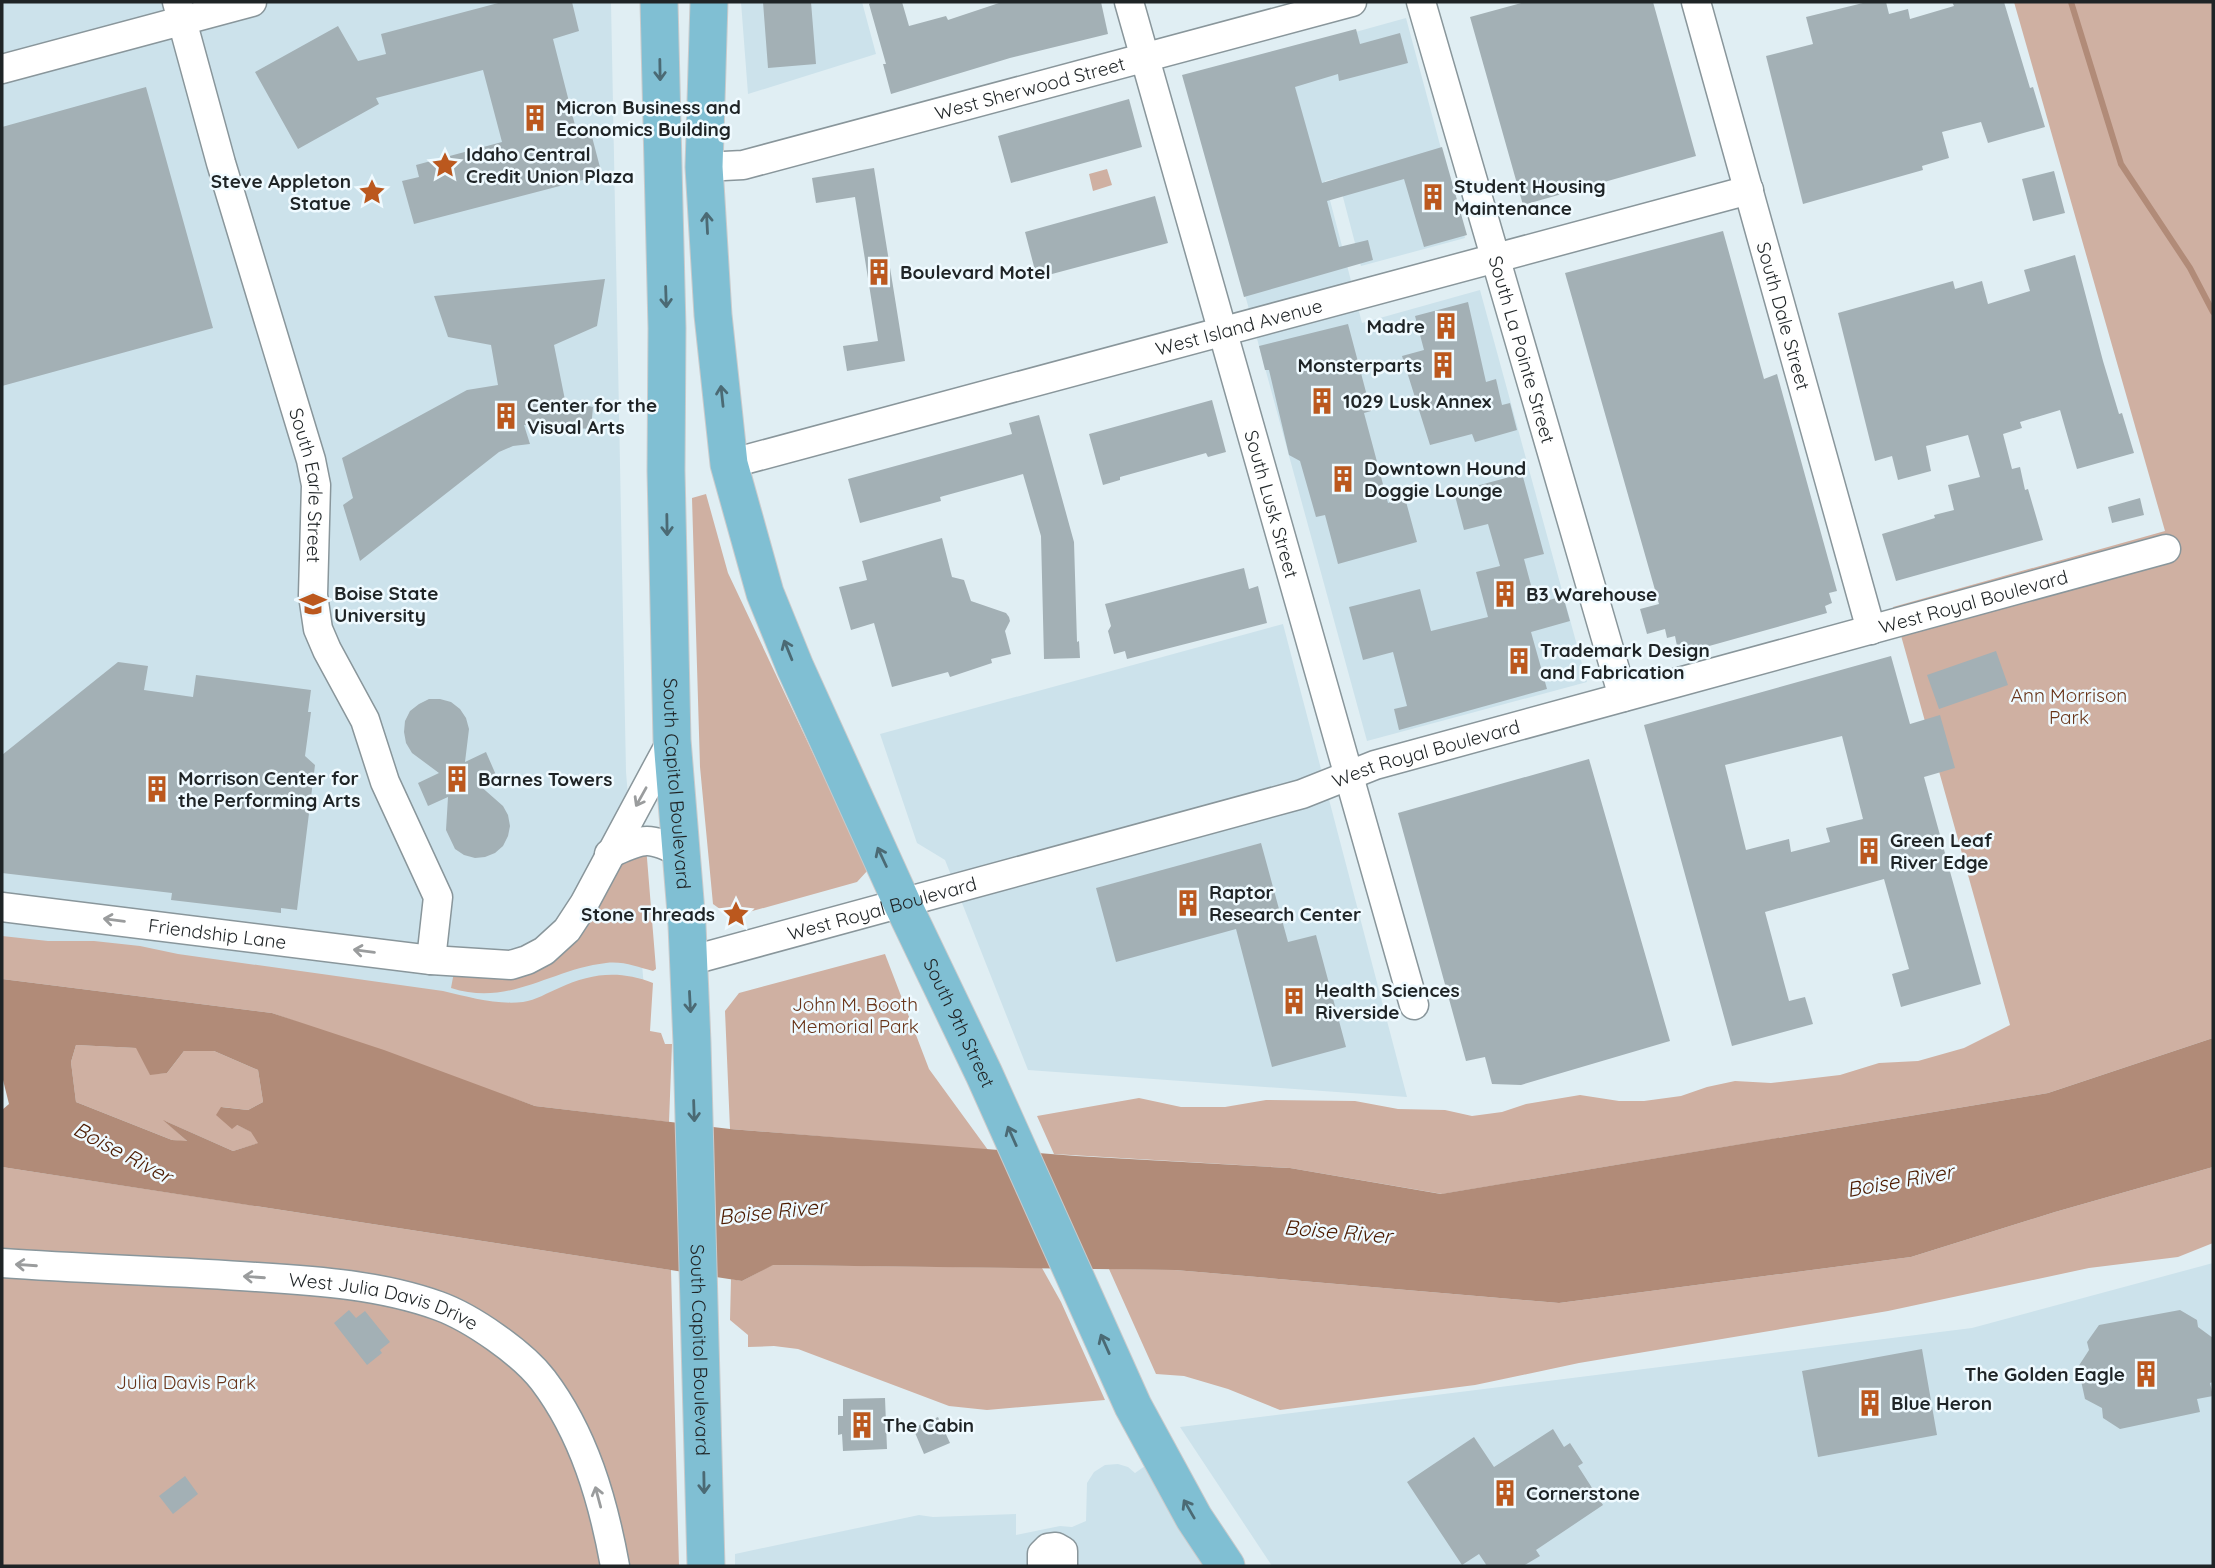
<svg xmlns="http://www.w3.org/2000/svg" width="2215" height="1568" font-family="Quicksand,sans-serif">
<style>
.built{fill:#cce2eb}
.green{fill:#cfb0a2}
.water{fill:#b18b78;fill-rule:evenodd}
.lines{fill:none;stroke-linecap:round;stroke-linejoin:round}
.stream{stroke:#b18b78;stroke-width:6}
.building{fill:#a3b0b5;fill-rule:evenodd}
.minor-casing{stroke:#89969b;stroke-width:31}
.major-casing{stroke:#c9cacb;stroke-width:39}
.minor{stroke:#fff;stroke-width:28}
.major{stroke:#80bfd3;stroke-width:37}
.oneway{stroke:#4b6a74}
.oneway2{stroke:#9a9c9d}
.labels{text-anchor:middle;dominant-baseline:central;stroke-width:5;stroke-linejoin:round;paint-order:stroke}
.street-label{font-size:19px;fill:#1f2426;stroke:#effaff}
.poi-label{font-size:19px;font-weight:bold;fill:#1f2426;stroke:#effaff;text-anchor:start}
.park-label{font-size:19px;fill:#683419;stroke:#effaff}
.water-label{font-size:21px;font-style:italic;fill:#4c1b00;stroke:#effaff}
</style>
<rect width="100%" height="100%" fill="#e0eef3"/>
<path class="built" d="M2,2H611L626,772L650,1060L2,967Z
M741,2H862L876,54L748,94Z
M1406,18L1465,238L1361,266L1338,178L1325,181L1362,323L1480,290L1587,682L1367,741L1186,79Z
M1283,624L1407,1097L1028,1070L945,860L917,843L880,734Z
M2213,1263V1566H1272L1180,1427L1972,1328Z
M1118,1464L1128,1467L1135,1473L1145,1466L1211,1566H735V1554L919,1515L933,1517L1016,1514V1535L1060,1526L1072,1527L1086,1521L1087,1483L1094,1472L1105,1465Z"/>
<path class="green" d="M2014,2H2213V1038L2048,1093L1442,1194L1290,1168L1054,1154L1037,1116L1139,1098L1181,1107H1225L1266,1100L1355,1101L1398,1109L1445,1110L1472,1116L1502,1112L1526,1104L1580,1095L1619,1101H1644L1681,1096L1707,1087L1735,1081L1771,1083L1840,1075L1879,1063L1918,1061L1964,1048L2010,1025L1893,607L2165,531Z
M1107,169L1112,185L1093,191L1089,174Z
M706,494L728,573L868,870L857,882L731,917L713,904L700,767L692,498Z
M646,846L656,969L653,971C637,967 624,961 606,963C551,969 510,1007 451,988L454,972L509,975L624,857Z
M2,936L48,941H94L140,946L178,954L443,991C469,997 496,1005 523,1002C536,1000 547,993 559,988C591,973 620,970 653,983L650,1031L661,1033L665,1044H672L669,1122L535,1106L272,1013L2,979Z
M885,954L929,1069L988,1150L730,1129L725,1011L739,993Z
M76,1045L137,1048L150,1074L167,1073L184,1051H214L258,1070L263,1102L248,1110L222,1107L237,1125L252,1132L259,1143L233,1151L165,1121L188,1142L172,1140L76,1102L71,1062Z
M2,1167L671,1270L679,1566H2Z
M2213,1167V1243L2178,1257L2089,1268L1888,1311L1579,1363L1475,1385L1280,1410L1228,1389L1184,1376L1156,1374L1109,1269L1175,1270L1559,1303L1911,1257L2055,1212Z
M772,1265L1042,1268L1061,1302L1105,1400L987,1410L949,1406L798,1349L774,1346L748,1347V1335L730,1320L731,1279L742,1281Z"/>
<path class="water" d="M2,979L272,1013L384,1050L535,1106L730,1129L1076,1156L1290,1168L1441,1194L2048,1093L2213,1038V1167L2055,1212L1911,1257L1559,1303L1175,1270L773,1265L742,1281L2,1167V1110L9,1104L2,1076ZM76,1045L136,1048L150,1075L167,1073L184,1051H214L258,1070L263,1102L248,1110L221,1107L216,1115L232,1129L237,1125L251,1132L258,1143L233,1151L163,1120L187,1141L172,1140L76,1102L71,1062Z"/>
<g class="lines">
<path class="stream" d="M2071,2L2121,164L2190,268L2213,312"/>
</g>
<path class="building" d="M502,2H572L579,31L553,39L578,137L591,133L602,175L414,224L402,181L419,177L416,165L502,142L483,70L376,98L379,104L298,149L255,72L338,26L358,61L386,54L381,34Z
M763,2H811L816,64L768,68Z
M871,2H902L909,26L946,16L948,20L1002,2H1101L1108,34L1010,58L891,94L883,64H886L869,4Z
M1525,2H1653L1696,156L1523,205L1470,17Z
M1867,2H1886L1889,14L1908,9L1910,19L1954,6L1952,2H2004L2030,88L2033,87L2045,127L1988,143L1981,122L1942,132L1949,158L1922,166L1923,170L1803,204L1766,56L1813,44L1806,17Z
M1356,29L1360,44L1400,33L1408,63L1339,81L1338,74L1295,87L1322,183L1442,147L1467,235L1424,247L1404,179L1327,201L1339,247L1368,240L1373,260L1244,297L1182,75Z
M146,87L213,328L2,386V127Z
M1129,99L1142,147L1011,183L998,136Z
M874,168L905,361L847,371L843,346L878,341L855,197L816,203L812,178Z
M2054,171L2065,213L2033,221L2022,179Z
M1155,196L1168,243L1037,278L1025,232Z
M1723,231L1764,379L1777,374L1837,591L1829,593L1832,603L1825,606L1827,613L1684,653L1682,643L1677,646L1675,636L1667,638L1665,629L1647,634L1640,609L1659,604L1565,273Z
M2075,255L2103,361L2119,414L2122,413L2134,453L2077,469L2060,410L2020,422L2022,428L2003,434L2012,469L2020,467L2025,490L2028,489L2043,540L1896,581L1882,534L1935,518L1934,515L1954,510L1948,485L1980,477L1968,435L1926,446L1931,471L1898,480L1892,456L1875,461L1838,313L1953,281L1955,289L1982,281L1988,304L2030,291L2024,270Z
M605,279L597,326L554,345L565,400L593,407L591,429L524,425L530,444L513,446L499,452L360,561L343,505L353,498L342,458L467,390L498,385L491,345L448,337L434,296Z
M1468,302L1486,382L1496,379L1502,405L1510,403L1517,430L1475,442L1472,434L1430,445L1402,356L1424,350L1415,316Z
M1348,324L1371,411L1364,413L1388,503L1405,498L1417,542L1338,564L1325,515L1316,517L1300,461L1289,455L1269,370H1265L1259,346Z
M1212,400L1226,452L1208,457L1206,453L1120,477V480L1103,485L1089,434Z
M1039,415L1074,542L1077,642L1079,641L1080,658L1044,659L1041,536L1023,474L940,497L941,501L860,523L848,479L1012,434L1009,423Z
M1517,475L1518,478L1523,477L1544,554L1524,559L1536,604L1563,596L1570,621L1531,632L1547,689L1399,730L1394,709L1407,706L1393,652L1363,660L1349,607L1420,589L1431,631L1488,617L1476,572L1500,566L1488,524L1464,530L1454,492Z
M2140,498L2144,515L2112,523L2108,507Z
M942,538L952,577L964,580L971,601L1006,613L1009,617L1010,621L1005,631L1011,654L991,659L992,663L950,677L948,672L892,687L874,623L851,630L839,587L867,580L862,561Z
M1244,568L1249,589L1258,586L1267,623L1127,659L1125,651L1114,654L1108,631L1111,626L1105,604Z
M1996,651L2008,685L1939,709L1927,675Z
M1891,656L1910,724L1940,715L1955,768L1924,777L1981,984L1901,1007L1892,974L1909,969L1884,879L1765,912L1789,1001L1805,997L1813,1024L1732,1046L1644,725ZM1842,736L1863,819L1826,828L1830,842L1791,852L1789,839L1746,850L1725,765Z
M118,662L148,666L144,690L193,697L196,675L311,690L308,712H311L305,756L315,765L297,910L281,908V913L171,900L172,893L2,873V755Z
M429,699H440L451,702L460,709L466,718L469,729L465,762L486,752L496,775L478,784L503,806L508,815L510,826L508,836L503,846L495,853L485,857L475,858L464,855L455,849L446,830L448,797L428,806L418,783L439,773L412,753L406,743L404,732L405,721L410,711L419,704Z
M1589,759L1670,1041L1521,1085L1492,1084L1485,1057L1466,1061L1398,813Z
M1261,843L1288,942L1316,935L1346,1047L1272,1067L1236,929L1116,962L1096,888Z
M349,1310L356,1318L365,1311L390,1342L380,1350L382,1353L367,1365L334,1323Z
M2180,1310L2197,1320L2198,1327L2213,1338V1382L2210,1383L2213,1396L2197,1399L2200,1412L2120,1429L2103,1418L2102,1408L2085,1399L2078,1367L2089,1350L2087,1342L2099,1325Z
M1922,1349L1937,1435L1818,1457L1802,1371Z
M885,1398L887,1449L843,1451L842,1434L838,1435V1416H843V1399Z
M938,1417L950,1443L924,1454L913,1428Z
M1553,1429L1564,1447L1570,1443L1583,1463L1578,1466L1603,1505L1536,1550L1540,1556L1523,1566H1487L1479,1554L1462,1565L1407,1482L1474,1437L1494,1467Z
M185,1476L198,1494L173,1514L159,1496Z"/>
<g class="lines">
<defs>
<g id="minor">
<path id="s1" d="M177,2L221,163L311,460L316,485L313,595L318,629L327,650L365,720L385,782L438,897L431,960"/>
<path id="s2" d="M1129,2L1414,1005"/>
<path id="s3" d="M1421,2L1623,697"/>
<path id="s4" d="M1696,2L1871,630"/>
<path d="M2,69L252,2"/>
<path id="s5" d="M704,167L743,165L1352,2"/>
<path id="s6" d="M729,464L1749,190"/>
<path d="M609,854C643,839 647,835 681,853"/>
<path id="s7" d="M2,907L431,960L511,965L527,960L544,951L567,930L584,904L672,740"/>
<path id="s8" d="M689,961L1302,794L1375,765L2166,549"/>
<path id="s9" d="M2,1263C87,1269 172,1271 256,1277C318,1281 381,1285 439,1306C472,1318 522,1353 543,1380C584,1434 603,1500 615,1566"/>
<path d="M1042,1566V1554L1048,1548L1056,1547L1063,1551V1566"/>
</g>
<g id="major">
<path id="s10" d="M659,2L667,328L666,471L672,740L687,925L692,1043L706,1566"/>
<path id="s11" d="M709,2L704,167L713,315L729,464L765,593L795,667L902,903L984,1074L1133,1406L1194,1518L1226,1566"/>
</g>
</defs>
<use href="#minor" class="minor-casing"/>
<use href="#major" class="major-casing"/>
<use href="#minor" class="minor"/>
<use href="#major" class="major"/>
</g>
<defs><path id="oneway-shaft" d="M-6 0H5M1.5-3L5.5 0L1.5 3" fill="none" stroke-width="1.6" stroke-linecap="round" stroke-linejoin="round" transform="scale(1.75)"/></defs>
<g class="oneway">
<use href="#oneway-shaft" transform="translate(660 70) rotate(89)"/>
<use href="#oneway-shaft" transform="translate(707 223) rotate(-93)"/>
<use href="#oneway-shaft" transform="translate(666 297) rotate(88)"/>
<use href="#oneway-shaft" transform="translate(722 396) rotate(-96)"/>
<use href="#oneway-shaft" transform="translate(667 525) rotate(89)"/>
<use href="#oneway-shaft" transform="translate(788 650) rotate(-112)"/>
<use href="#oneway-shaft" transform="translate(882 857) rotate(-115)"/>
<use href="#oneway-shaft" transform="translate(690 1002) rotate(87)"/>
<use href="#oneway-shaft" transform="translate(694 1111) rotate(88)"/>
<use href="#oneway-shaft" transform="translate(1012 1136) rotate(-114)"/>
<use href="#oneway-shaft" transform="translate(1105 1344) rotate(-114)"/>
<use href="#oneway-shaft" transform="translate(704 1483) rotate(89)"/>
<use href="#oneway-shaft" transform="translate(1189 1509) rotate(-120)"/>
</g>
<g class="oneway2">
<use href="#oneway-shaft" transform="translate(641 797) rotate(119)"/>
<use href="#oneway-shaft" transform="translate(114 920) rotate(-173)"/>
<use href="#oneway-shaft" transform="translate(364 951) rotate(-173)"/>
<use href="#oneway-shaft" transform="translate(26 1265) rotate(-176)"/>
<use href="#oneway-shaft" transform="translate(254 1277) rotate(-176)"/>
<use href="#oneway-shaft" transform="translate(598 1497) rotate(-105)"/>
</g>
<defs>
<symbol id="building-bare" viewBox="-9 -9 18 18"><path d="M-4-6H4V6H1V3H-1V6H-4ZM-2.5-4.3h1.7v1.8h-1.7ZM.8-4.3h1.7v1.8H.8ZM-2.5-1h1.7V.8h-1.7ZM.8-1h1.7V.8H.8Z" fill="#bb581e" stroke="#effaff" stroke-width="2.5" paint-order="stroke"/></symbol>
<symbol id="sight-bare" viewBox="-9 -9 18 18"><path d="M0-6L1.8-2.2L6-1.7L2.9 1.2L3.7 5.4L0 3.3L-3.7 5.4L-2.9 1.2L-6-1.7L-1.8-2.2Z" fill="#bb581e" stroke="#effaff" stroke-width="2.5" paint-order="stroke"/></symbol>
<symbol id="university-bare" viewBox="-9 -9 18 18"><path d="M0-5L7-2L0 1L-7-2ZM-4 1L0 2.5L4 1V4Q0 6-4 4Z" fill="#bb581e" stroke="#effaff" stroke-width="2.5" paint-order="stroke"/></symbol>
</defs>
<g fill-rule="evenodd">
<use href="#building-bare" x="516" y="99" width="38" height="38"/>
<use href="#sight-bare" x="426" y="146" width="38" height="38"/>
<use href="#sight-bare" x="353" y="173" width="38" height="38"/>
<use href="#building-bare" x="1414" y="178" width="38" height="38"/>
<use href="#building-bare" x="860" y="253" width="38" height="38"/>
<use href="#building-bare" x="1427" y="307" width="38" height="38"/>
<use href="#building-bare" x="1424" y="346" width="38" height="38"/>
<use href="#building-bare" x="1303" y="382" width="38" height="38"/>
<use href="#building-bare" x="487" y="397" width="38" height="38"/>
<use href="#building-bare" x="1324" y="460" width="38" height="38"/>
<use href="#building-bare" x="1486" y="575" width="38" height="38"/>
<use href="#university-bare" x="294" y="585" width="38" height="38"/>
<use href="#building-bare" x="1500" y="642" width="38" height="38"/>
<use href="#building-bare" x="438" y="760" width="38" height="38"/>
<use href="#building-bare" x="138" y="770" width="38" height="38"/>
<use href="#building-bare" x="1850" y="832" width="38" height="38"/>
<use href="#building-bare" x="1169" y="884" width="38" height="38"/>
<use href="#sight-bare" x="717" y="895" width="38" height="38"/>
<use href="#building-bare" x="1275" y="982" width="38" height="38"/>
<use href="#building-bare" x="2127" y="1355" width="38" height="38"/>
<use href="#building-bare" x="1851" y="1384" width="38" height="38"/>
<use href="#building-bare" x="843" y="1406" width="38" height="38"/>
<use href="#building-bare" x="1486" y="1474" width="38" height="38"/>
</g>
<g class="labels">
<g class="street-label">
<text stroke="none"><textPath href="#s5" startOffset="336">West Sherwood Street</textPath></text>
<text stroke="none"><textPath href="#s4" startOffset="326">South Dale Street</textPath></text>
<text stroke="none"><textPath href="#s6" startOffset="528">West Island Avenue</textPath></text>
<text stroke="none"><textPath href="#s3" startOffset="362">South La Pointe Street</textPath></text>
<text stroke="none"><textPath href="#s1" startOffset="502">South Earle Street</textPath></text>
<text stroke="none"><textPath href="#s2" startOffset="522">South Lusk Street</textPath></text>
<text stroke="none"><textPath href="#s8" startOffset="1334">West Royal Boulevard</textPath></text>
<text stroke="none"><textPath href="#s8" startOffset="766">West Royal Boulevard</textPath></text>
<text stroke="none"><textPath href="#s10" startOffset="782">South Capitol Boulevard</textPath></text>
<text stroke="none"><textPath href="#s8" startOffset="200">West Royal Boulevard</textPath></text>
<text stroke="none"><textPath href="#s7" startOffset="217">Friendship Lane</textPath></text>
<text stroke="none"><textPath href="#s11" startOffset="1069">South 9th Street</textPath></text>
<text stroke="none"><textPath href="#s9" startOffset="385">West Julia Davis Drive</textPath></text>
<text stroke="none"><textPath href="#s10" startOffset="1349">South Capitol Boulevard</textPath></text>
</g>
<g class="poi-label">
<text x="556" y="107">Micron Business and<tspan x="556" dy="22">Economics Building</tspan></text>
<text x="466" y="154">Idaho Central<tspan x="466" dy="22">Credit Union Plaza</tspan></text>
<text x="351" y="181" text-anchor="end">Steve Appleton<tspan x="351" dy="22">Statue</tspan></text>
<text x="1454" y="186">Student Housing<tspan x="1454" dy="22">Maintenance</tspan></text>
<text x="900" y="272">Boulevard Motel</text>
<text x="1425" y="326" text-anchor="end">Madre</text>
<text x="1422" y="365" text-anchor="end">Monsterparts</text>
<text x="1343" y="401">1029 Lusk Annex</text>
<text x="527" y="405">Center for the<tspan x="527" dy="22">Visual Arts</tspan></text>
<text x="1364" y="468">Downtown Hound<tspan x="1364" dy="22">Doggie Lounge</tspan></text>
<text x="334" y="593">Boise State<tspan x="334" dy="22">University</tspan></text>
<text x="1526" y="594">B3 Warehouse</text>
<text x="1540" y="650">Trademark Design<tspan x="1540" dy="22">and Fabrication</tspan></text>
<text x="178" y="778">Morrison Center for<tspan x="178" dy="22">the Performing Arts</tspan></text>
<text x="478" y="779">Barnes Towers</text>
<text x="1890" y="840">Green Leaf<tspan x="1890" dy="22">River Edge</tspan></text>
<text x="1209" y="892">Raptor<tspan x="1209" dy="22">Research Center</tspan></text>
<text x="715" y="914" text-anchor="end">Stone Threads</text>
<text x="1315" y="990">Health Sciences<tspan x="1315" dy="22">Riverside</tspan></text>
<text x="2125" y="1374" text-anchor="end">The Golden Eagle</text>
<text x="1891" y="1403">Blue Heron</text>
<text x="883" y="1425">The Cabin</text>
<text x="1526" y="1493">Cornerstone</text>
</g>
<g class="park-label">
<text x="2069" y="695">Ann Morrison<tspan x="2069" dy="22">Park</tspan></text>
<text x="855" y="1004">John M. Booth<tspan x="855" dy="22">Memorial Park</tspan></text>
<text x="186" y="1382">Julia Davis Park</text>
</g>
<g class="water-label">
<text transform="translate(123 1152) rotate(28)">Boise River</text>
<text transform="translate(1900 1180) rotate(-10)">Boise River</text>
<text transform="translate(772 1211) rotate(-6)">Boise River</text>
<text transform="translate(1338 1231) rotate(5)">Boise River</text>
</g>
</g>
<rect width="2215" height="1568" fill="none" stroke="#1f2426" stroke-width="7"/>
</svg>
